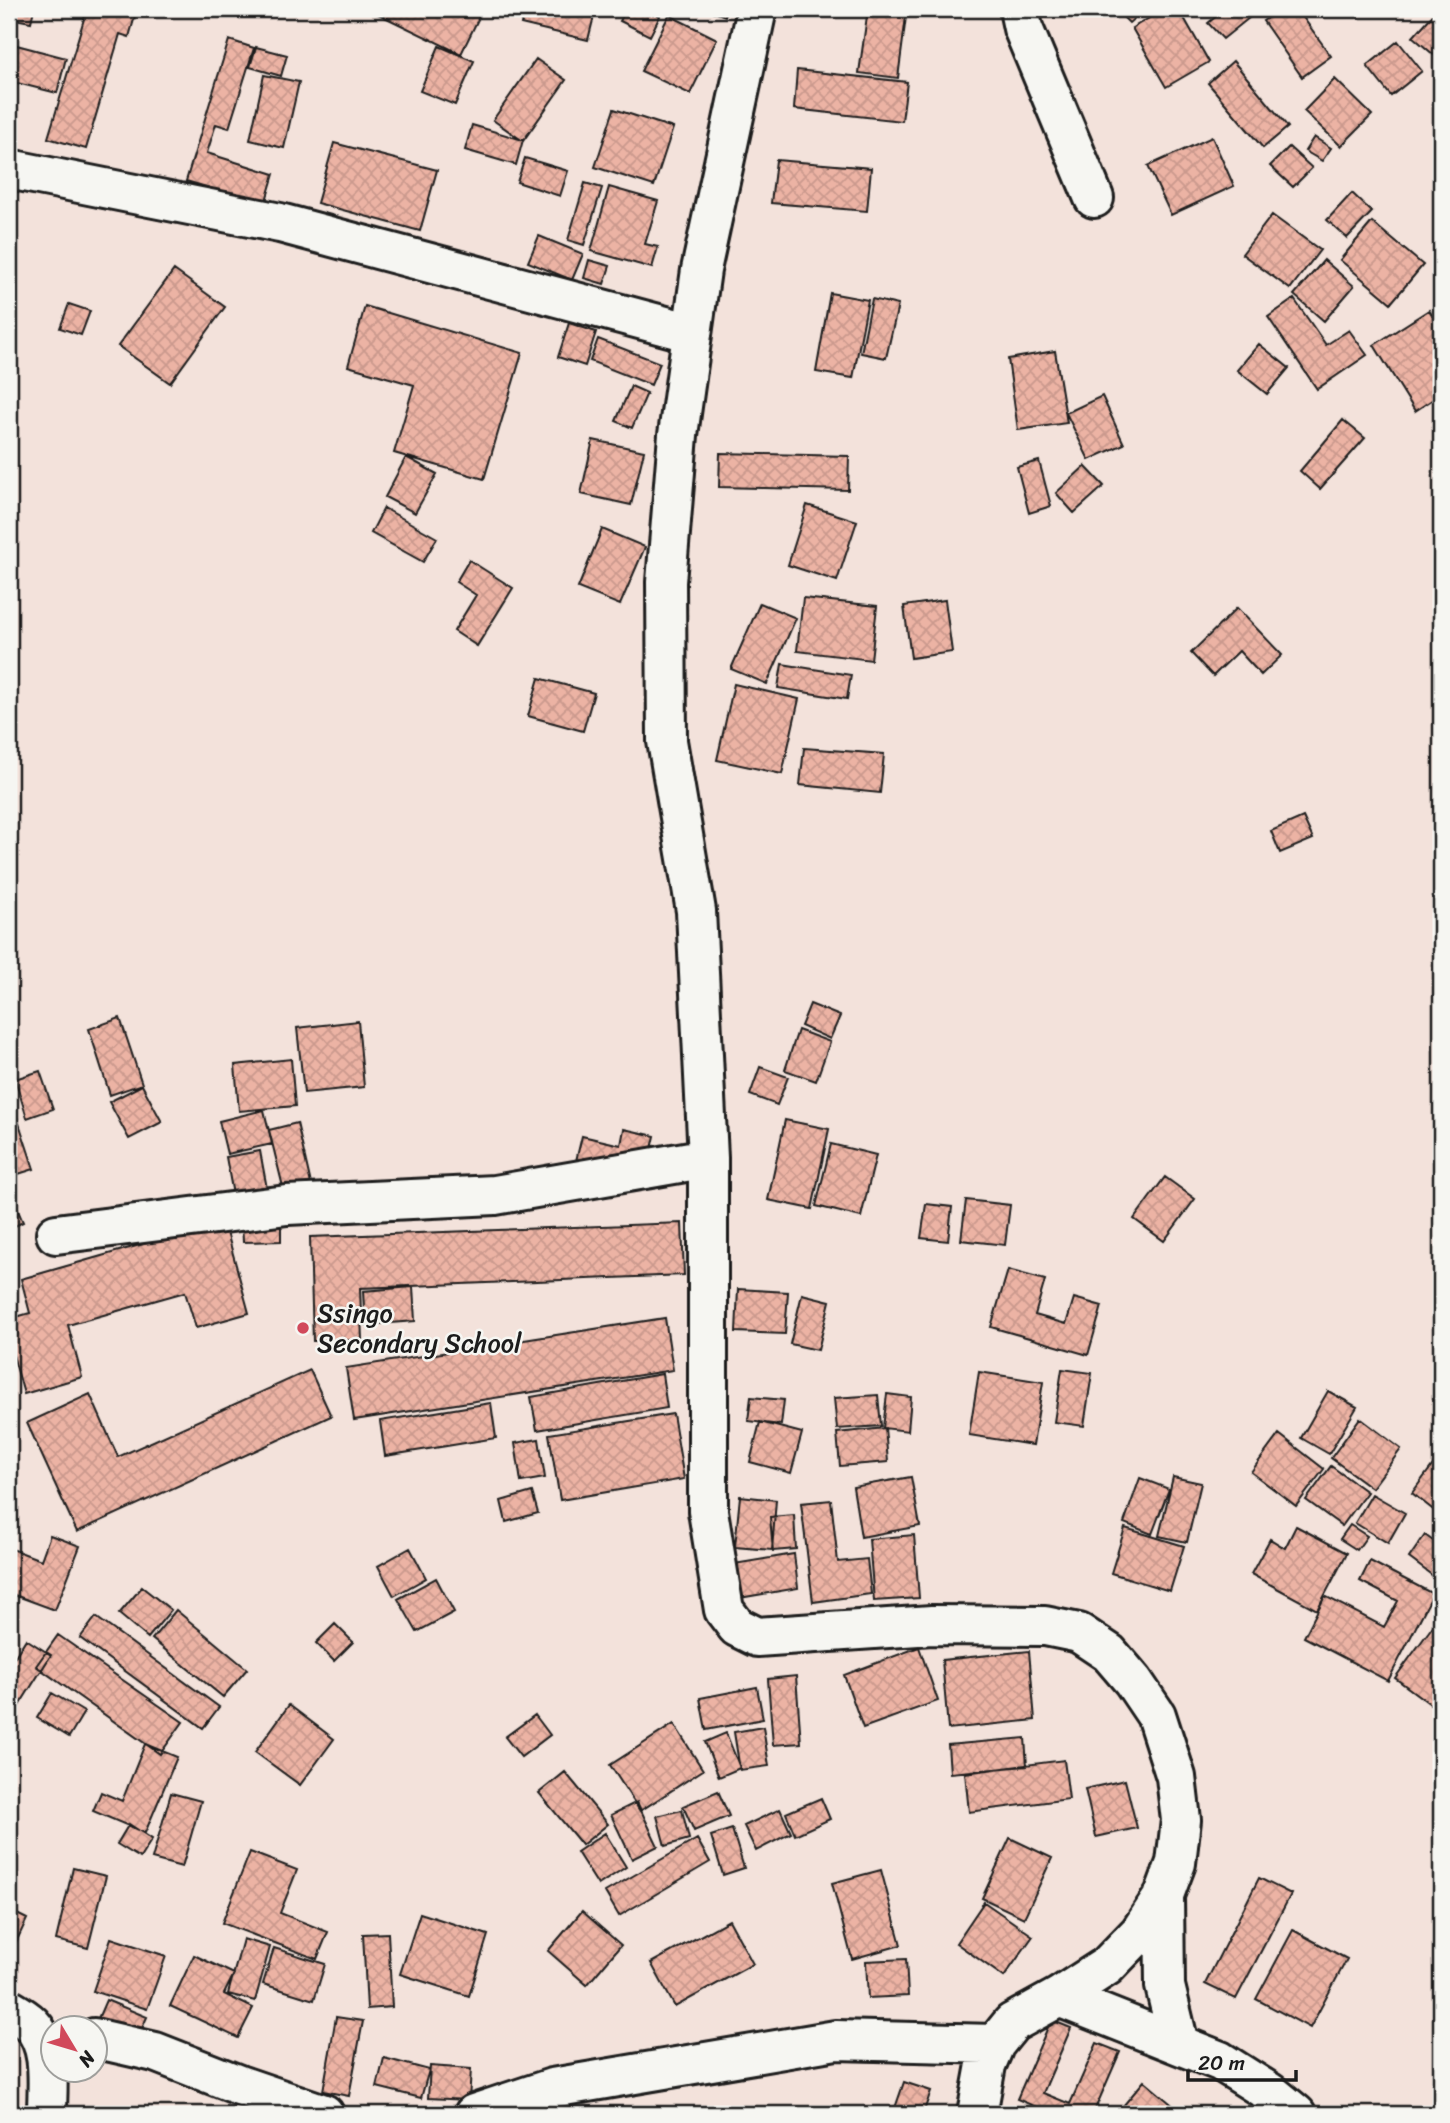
<svg xmlns="http://www.w3.org/2000/svg" width="1450" height="2123" font-family="Sriracha,sans-serif">
<style>
.building{fill:url(#building-cross-hatch);stroke:#1c1c1c;stroke-width:2}
.lines{fill:none;stroke-linecap:round;stroke-linejoin:round}
.minor-casing{stroke:#1c1c1c;stroke-width:44}
.minor{stroke:#f6f6f2;stroke-width:38}
.poi-dot{fill:#d1495b;stroke:#f6f6f2;stroke-width:2.5}
.labels{text-anchor:middle;dominant-baseline:central;stroke-width:5;stroke-linejoin:round;paint-order:stroke}
.poi-label{font-size:26px;fill:#1c1c1c;stroke:#f6f6f2;text-anchor:start}
</style>
<defs>
<pattern id="building-cross-hatch" width="8" height="8" patternUnits="userSpaceOnUse" patternTransform="scale(1.75)"><rect width="8" height="8" fill="#ecb3a4"/><path d="M0 0l8 8M0 8l8-8" fill="none" stroke="#ca998d"/></pattern>
</defs>
<rect width="100%" height="100%" fill="#f3e2db"/>
<filter id="ink" filterUnits="userSpaceOnUse"><feTurbulence type="fractalNoise" baseFrequency=".0143" numOctaves="2"/><feDisplacementMap in="SourceGraphic" scale="14" xChannelSelector="R" yChannelSelector="G"/><feConvolveMatrix kernelMatrix="1 2 1 2 8 2 1 2 1" color-interpolation-filters="sRGB"/></filter>
<g filter="url(#ink)">
<path class="building" d="M9,9H34L31,22L9,18Z
M87,9H137L129,37L120,34L86,149L48,138Z
M368,9H483L461,54Z
M525,9H581L595,12L588,40L521,24Z
M626,9H646L660,16L650,36L620,21Z
M706,9H727L725,16Z
M868,9H907L898,78L859,73Z
M1115,9H1145L1129,23Z
M1165,9H1179L1209,62L1166,87L1132,28Z
M1225,9H1260L1223,39L1208,23Z
M1280,9H1297L1331,56L1302,77L1263,21Z
M1438,9H1441V47L1434,55L1413,37Z
M669,15L717,39L690,94L641,71Z
M229,40L254,48L229,128L216,124L207,153L274,174L265,204L186,181Z
M1398,41L1422,71L1391,96L1367,66Z
M9,43L66,58L57,93L9,81Z
M439,46L474,61L455,105L420,91Z
M256,47L287,55L281,76L250,67Z
M536,59L566,80L523,141L493,120Z
M1233,61L1288,127L1263,148L1208,83Z
M797,70L907,82L902,121L794,109Z
M264,75L299,82L284,148L250,140Z
M1335,79L1372,115L1341,146L1304,111Z
M614,109L673,128L654,186L595,167Z
M472,125L523,140L516,165L465,150Z
M1212,137L1234,186L1171,215L1148,166Z
M1314,137L1331,148L1322,161L1305,151Z
M334,143L437,170L420,231L317,203Z
M1289,147L1312,168L1293,187L1270,166Z
M525,158L568,171L560,196L517,182Z
M776,160L871,168L867,211L771,203Z
M585,183L602,188L584,245L568,240Z
M609,187L658,201L645,244L658,247L652,268L591,251Z
M1352,193L1372,212L1347,238L1327,220Z
M1272,215L1320,250L1290,289L1242,254Z
M1372,222L1423,265L1391,303L1340,260Z
M539,236L583,254L572,280L528,262Z
M589,260L610,266L604,284L584,278Z
M1324,260L1354,286L1324,321L1294,295Z
M174,270L225,307L170,383L118,346Z
M830,293L868,300L853,378L816,372Z
M872,299L898,305L886,358L861,353Z
M1294,299L1326,345L1349,330L1367,355L1317,389L1268,317Z
M69,304L90,311L81,335L60,328Z
M365,306L522,353L484,479L394,453L414,385L348,366Z
M1429,310L1441,329V394L1415,411L1374,345Z
M569,323L596,332L585,366L558,357Z
M598,339L660,363L651,385L590,361Z
M1259,344L1289,368L1267,394L1237,370Z
M1055,351L1067,423L1018,430L1008,359Z
M631,386L647,393L632,428L616,421Z
M1102,396L1124,444L1089,460L1066,413Z
M1343,420L1365,438L1320,489L1300,471Z
M593,440L644,451L631,505L581,494Z
M720,453L849,456L848,490L719,487Z
M406,457L437,474L415,513L385,497Z
M1039,461L1051,506L1029,513L1017,467Z
M1085,466L1104,486L1074,513L1056,493Z
M807,505L857,521L837,581L788,565Z
M384,508L437,538L423,562L371,533Z
M602,529L645,547L620,605L578,588Z
M469,560L513,588L477,646L454,631L476,595L456,582Z
M803,598L877,606L871,660L797,651Z
M945,600L952,652L911,658L904,606Z
M760,603L796,618L767,684L731,669Z
M1237,608L1282,655L1261,675L1239,651L1213,676L1191,653Z
M782,664L851,675L847,699L778,688Z
M539,678L594,693L583,731L528,716Z
M734,684L799,699L782,774L717,760Z
M804,748L884,754L880,793L800,785Z
M1303,817L1313,839L1280,853L1271,831Z
M810,1004L840,1016L830,1039L801,1026Z
M120,1018L142,1084L110,1095L89,1029Z
M358,1021L364,1087L304,1093L297,1028Z
M798,1030L830,1042L816,1081L785,1070Z
M291,1059L295,1106L239,1111L235,1065Z
M760,1067L788,1077L777,1105L750,1095Z
M40,1071L53,1109L27,1118L15,1079Z
M142,1085L162,1122L129,1139L109,1102Z
M12,1102L34,1169L9,1177V1104Z
M264,1110L272,1144L227,1154L219,1121Z
M785,1120L829,1129L812,1209L768,1200Z
M297,1123L311,1184L284,1191L269,1130Z
M624,1129L655,1136L645,1179L575,1165L582,1136L621,1145Z
M831,1144L876,1155L861,1217L816,1206Z
M260,1151L268,1194L234,1200L226,1157Z
M1165,1177L1195,1199L1164,1241L1134,1219Z
M966,1200L1010,1205L1005,1245L961,1240Z
M926,1204L952,1207L948,1241L921,1238Z
M16,1206L23,1222L9,1229V1210Z
M224,1221L249,1313L196,1328L185,1292L68,1325L82,1377L24,1394L9,1341V1319L30,1313L21,1279Z
M242,1223H281V1241L243,1242Z
M682,1223L684,1275L360,1288L362,1340L313,1341L310,1237Z
M1008,1270L1045,1280L1035,1315L1066,1324L1074,1298L1102,1306L1088,1355L991,1327Z
M413,1287L415,1321L365,1325L363,1291Z
M738,1289L788,1292L785,1334L736,1332Z
M802,1294L830,1301L818,1350L790,1344Z
M665,1318L673,1370L354,1420L346,1368Z
M1062,1369L1092,1373L1084,1426L1054,1422Z
M310,1370L331,1416L77,1532L27,1423L90,1394L118,1457Z
M979,1372L1043,1382L1033,1445L969,1435Z
M662,1374L667,1408L537,1430L531,1397Z
M1328,1391L1357,1407L1329,1454L1301,1438Z
M887,1394L911,1397L908,1431L883,1428Z
M878,1395L881,1426L837,1429L834,1398Z
M751,1397L784,1400L781,1425L748,1421Z
M491,1403L496,1438L385,1456L380,1421Z
M673,1414L684,1479L560,1500L549,1434Z
M1360,1418L1401,1449L1372,1488L1331,1458Z
M760,1422L802,1433L791,1473L750,1462Z
M885,1428L888,1462L840,1466L837,1433Z
M1279,1434L1324,1469L1296,1506L1251,1472Z
M539,1439L545,1478L521,1482L515,1443Z
M1441,1454V1516L1412,1493Z
M1331,1466L1367,1492L1342,1526L1306,1500Z
M911,1477L920,1526L861,1537L853,1487Z
M1173,1477L1201,1483L1187,1542L1159,1536Z
M1140,1478L1169,1489L1152,1534L1124,1523Z
M532,1492L538,1513L506,1522L501,1501Z
M1372,1494L1405,1513L1388,1543L1355,1523Z
M740,1496L776,1500L772,1550L735,1547Z
M831,1500L838,1562L867,1559L871,1594L813,1602L801,1503Z
M794,1515L796,1549L773,1551L770,1517Z
M1350,1525L1367,1536L1357,1550L1340,1539Z
M1296,1526L1347,1553L1317,1610L1251,1574L1270,1539L1285,1548Z
M1125,1528L1184,1546L1170,1591L1111,1573Z
M50,1535L80,1546L55,1610L9,1593V1548L41,1560Z
M914,1535L919,1598L874,1601L869,1539Z
M1425,1535L1441,1547V1582L1409,1558Z
M410,1548L426,1578L394,1596L378,1566Z
M794,1554L798,1588L739,1598L734,1564Z
M1370,1561L1433,1594L1388,1681L1304,1637L1325,1596L1384,1627L1398,1601L1360,1581Z
M436,1578L454,1612L417,1632L398,1599Z
M142,1587L171,1610L148,1638L119,1614Z
M176,1610L247,1669L223,1697L152,1639Z
M96,1617L219,1707L203,1728L80,1638Z
M1435,1623L1441,1627V1712L1395,1678Z
M335,1624L353,1642L334,1661L316,1643Z
M58,1635L183,1722L160,1754L36,1666Z
M26,1639L51,1655L15,1712L9,1708V1666Z
M919,1647L938,1701L863,1728L844,1675Z
M1029,1651L1035,1720L948,1729L942,1660Z
M796,1676L801,1743L773,1745L768,1679Z
M757,1687L763,1719L706,1730L700,1698Z
M52,1693L84,1712L69,1737L37,1718Z
M289,1705L334,1739L300,1785L255,1752Z
M535,1715L550,1735L521,1757L505,1737Z
M674,1724L703,1770L640,1811L610,1765Z
M763,1727L769,1766L740,1770L734,1732Z
M726,1733L740,1768L719,1777L705,1742Z
M1025,1738L1027,1766L950,1773L948,1745Z
M145,1744L177,1757L145,1833L93,1811L101,1792L122,1801Z
M1064,1760L1069,1799L969,1812L965,1773Z
M565,1772L608,1824L582,1845L539,1793Z
M1125,1780L1137,1828L1096,1837L1085,1789Z
M718,1791L729,1816L694,1831L683,1806Z
M171,1793L201,1801L182,1867L152,1859Z
M821,1798L830,1819L795,1835L786,1813Z
M637,1802L658,1846L632,1859L611,1815Z
M780,1809L791,1833L756,1851L744,1826Z
M682,1810L689,1839L665,1846L657,1816Z
M129,1824L152,1839L140,1858L117,1844Z
M732,1829L744,1868L723,1875L711,1836Z
M605,1833L626,1867L598,1885L577,1852Z
M1010,1838L1052,1858L1024,1918L982,1898Z
M697,1839L710,1862L619,1916L605,1892Z
M250,1852L297,1870L280,1913L328,1932L317,1959L222,1923Z
M73,1868L106,1876L88,1948L56,1940Z
M881,1870L901,1945L852,1959L832,1883Z
M1259,1878L1291,1894L1236,1999L1205,1984Z
M984,1902L1033,1936L1004,1977L956,1943Z
M9,1910L27,1919L9,1957Z
M582,1911L621,1945L587,1985L548,1951Z
M420,1913L488,1935L469,1996L400,1974Z
M729,1920L753,1964L675,2007L651,1963Z
M1293,1930L1347,1959L1310,2028L1256,1999Z
M388,1933L392,2007L367,2009L363,1934Z
M111,1938L166,1956L147,2009L93,1991Z
M243,1939L270,1947L255,2001L228,1994Z
M274,1948L325,1964L314,2000L263,1984Z
M194,1955L234,1974L224,1994L253,2008L238,2038L170,2006Z
M906,1959L908,1996L868,1998L866,1961Z
M106,2000L147,2017L137,2040L96,2023Z
M336,2017L363,2021L349,2096L323,2091Z
M1051,2020L1071,2028L1043,2093L1070,2104L1097,2043L1120,2052L1093,2114H1053L1017,2099Z
M384,2058L429,2070L421,2098L377,2087Z
M430,2066L471,2069L469,2100L428,2098Z
M1144,2081L1183,2114H1120L1118,2112Z
M904,2082L931,2091L923,2114H893Z"/>
<g class="lines">
<defs>
<path id="minor" d="M757,9L701,270L678,435L666,582L667,741L696,911L708,1158V1511L724,1610L737,1627L757,1637L932,1625L1045,1626L1079,1633L1109,1653L1133,1681L1156,1715L1176,1777L1181,1820L1176,1863L1164,1895L1140,1932L1107,1966L1059,1997L1012,2023L995,2044L986,2065L977,2114
M1019,9L1023,28L1094,198
M9,169L280,223L692,333
M56,1234L287,1205L495,1195L708,1158
M1164,1895L1165,1986L1179,2044
M1059,1997L1220,2061L1269,2092L1296,2114
M9,2009C16,2013 25,2018 31,2024C53,2047 47,2085 47,2114
M94,2038L155,2052L239,2085L324,2114
M474,2114L552,2088L836,2040L995,2044"/>
</defs>
<use href="#minor" class="minor-casing"/>
<use href="#minor" class="minor"/>
</g>
</g>
<circle class="poi-dot" cx="303" cy="1328" r="7"/>
<g class="labels">
<g class="poi-label">
<text x="317" y="1313">Ssingo<tspan x="317" dy="30">Secondary School</tspan></text>
</g>
</g>
<rect width="1450" height="2123" fill="none" stroke="#f6f6f2" stroke-width="35"/>
<rect x="18" y="18" width="1415" height="2088" fill="none" stroke="#1c1c1c" stroke-width="2.5" filter="url(#ink)"/>
<g transform="translate(74 2049) rotate(128)"><circle r="33" fill="#f6f6f2" stroke="#9f9f9c" stroke-width="2"/>
<path d="M0-5L12 26L0 18L-12 26Z" fill="#d1495b"/>
<text y="-10" font-size="19" font-weight="bold" text-anchor="middle" fill="#1c1c1c">N</text>
</g>
<path d="M1188 2070v10h108v-10" fill="none" stroke="#1c1c1c" stroke-width="3.5"/>
<text x="1198" y="2070" font-size="21" fill="#1c1c1c" stroke="#f6f6f2" stroke-width="5" paint-order="stroke">20 m</text>
</svg>
